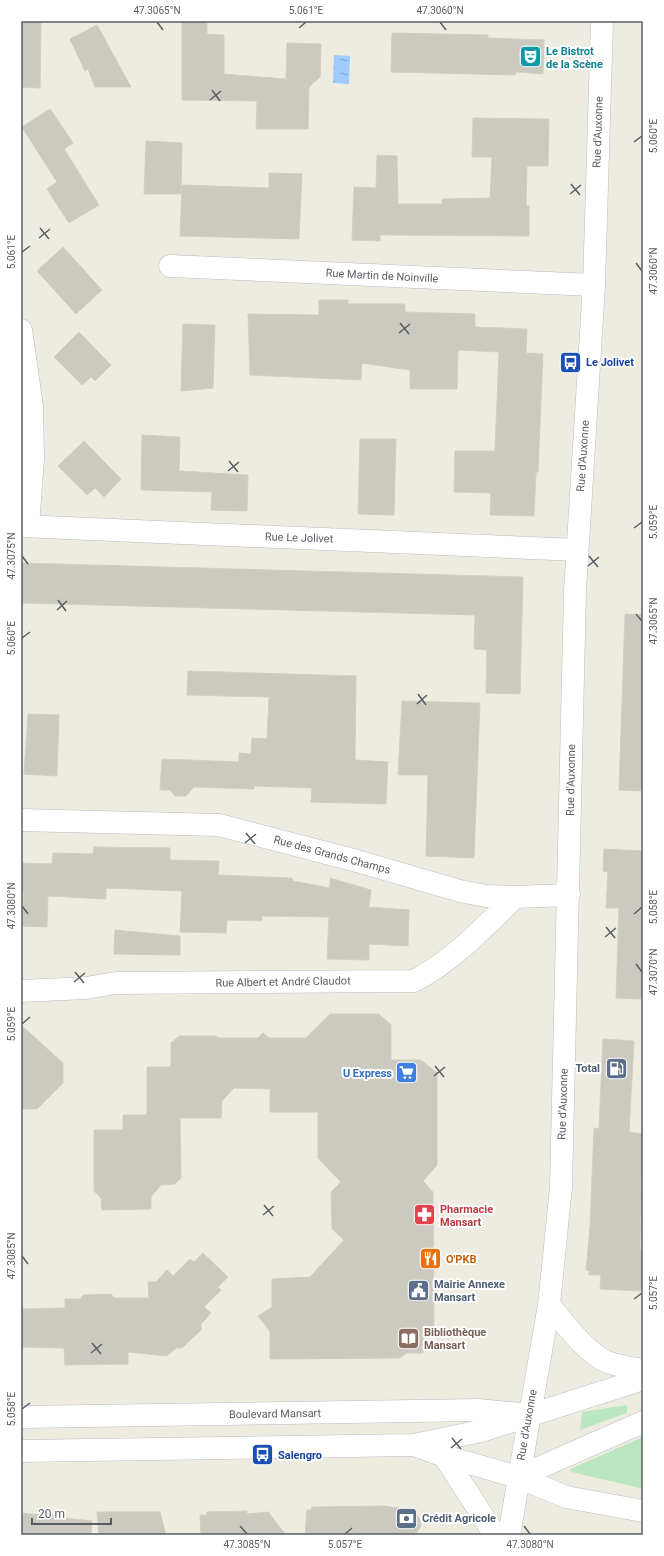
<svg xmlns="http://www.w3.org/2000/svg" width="664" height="1556" font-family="Roboto,sans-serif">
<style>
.grass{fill:#bbe7c0}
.water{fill:url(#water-ripples)}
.building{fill:#cbc9c0;stroke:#d3cfbf}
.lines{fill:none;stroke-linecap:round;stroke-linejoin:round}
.street-casing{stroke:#b9bbc1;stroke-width:23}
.secondary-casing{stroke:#babcc4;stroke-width:23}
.street{stroke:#fff;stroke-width:22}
.secondary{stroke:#fff;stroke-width:22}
.ticks{fill:none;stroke:#595d63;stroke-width:1.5}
.labels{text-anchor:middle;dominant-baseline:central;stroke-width:4;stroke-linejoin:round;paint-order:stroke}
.culture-label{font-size:11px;font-weight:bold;fill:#0d838f;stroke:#fff;text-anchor:start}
.street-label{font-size:11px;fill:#595d63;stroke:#fff}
.transit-label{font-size:11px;font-weight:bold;fill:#164399;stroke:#fff;text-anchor:start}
.service-label{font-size:11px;font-weight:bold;fill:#4e5e75;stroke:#fff;text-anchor:start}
.shop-label{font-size:11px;font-weight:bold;fill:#366cbe;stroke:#fff;text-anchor:end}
.health-label{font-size:11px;font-weight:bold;fill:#be3a42;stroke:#fff;text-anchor:start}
.food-label{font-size:11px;font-weight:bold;fill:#c56008;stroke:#fff;text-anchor:start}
.education-label{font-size:11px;font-weight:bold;fill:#785e54;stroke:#fff;text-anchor:start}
.neatline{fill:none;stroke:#595d63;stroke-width:1.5}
.ticks-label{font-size:10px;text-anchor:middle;fill:#595d63}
</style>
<defs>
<pattern id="water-ripples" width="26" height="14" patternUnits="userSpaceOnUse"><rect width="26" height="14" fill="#9fcbff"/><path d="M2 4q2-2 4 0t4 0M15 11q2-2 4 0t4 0" fill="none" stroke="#85a8d2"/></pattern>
</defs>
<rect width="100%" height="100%" fill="#eeece1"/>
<path class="grass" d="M627,1405V1413L580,1430L582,1412Z
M643,1437V1489L572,1472L570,1469Z"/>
<path class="water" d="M334,55L350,56L349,84L333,83Z"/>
<path class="building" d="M21,21H41L40,88L21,87Z
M182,21H207V34L224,35V74L286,79L287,43L321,44L320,77L309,87L308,129H256L257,101L182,100Z
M97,25L131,87H95L88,69L85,71L70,39Z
M392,33L488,35V38L544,40L543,74L516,72L515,75L391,72Z
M50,109L73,143L64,149L99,205L69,223L47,189L57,182L22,127Z
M473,118L549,119L548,166H527L526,206H529V236L380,235V241L352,240L354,187L376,188L377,155L397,156L398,204H442V199L490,198L492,157H472Z
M146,141L182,143L181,194H144Z
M269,173L302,174L299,239L180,236L182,185L269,188Z
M63,247L102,290L76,314L37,271Z
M319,300H348V304H405V312L475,314V327L527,329L526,353L543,354L538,472H536L534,516L490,515L491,493L454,492L455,451H495L499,352L458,350L457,389H410V370L362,363L361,380L250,375L248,314L319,315Z
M183,324L215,325L213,388L181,391Z
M79,332L111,365L95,381L91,377L82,385L54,357Z
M142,435L180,437L179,471L248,475L247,511L211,510L212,492L141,490Z
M360,439H396L394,515L358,514Z
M84,441L121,479L104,497L95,488L87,495L58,466Z
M21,563L523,577L520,694L486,693L487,650L474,649L475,615L21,603Z
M625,614L643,615V791L619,790Z
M188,671L356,676L355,760L388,762L386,804L311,802L312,788L254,786V789L194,787L186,796H175L170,790H160L162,759L239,762V753L251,754L252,738L267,739L269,697L187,695Z
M402,701L480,703L474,858L426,856L428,775H398Z
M28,714L59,715L57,776L24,774Z
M94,847L170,848V860L219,861L218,875L292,878L293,881L330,888V878L371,890L369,907L409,910L408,946L369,944V960L327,959L329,917L262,916V921L227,920L226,933L180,932L182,891L106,888V899L48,896L47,927L22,926L24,893H21V863L52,864L53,853L93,854Z
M604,849L643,851V999L616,998L619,908H606L608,872L603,871Z
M115,930L180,936V955L114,954Z
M330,1014H379L391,1025V1060H421L437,1073V1165L423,1181L433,1192L434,1326L424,1338L423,1353H407L400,1358L270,1359V1331L258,1316L272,1307V1279L310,1277L344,1240L332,1229L331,1192L341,1182L318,1158V1112H270V1089L234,1088L222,1101L221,1118H180L181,1178L175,1184L161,1185L151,1197V1209L102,1210L101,1198L94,1191V1130H123V1115H147V1067H171V1043L179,1036H215L219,1038H258L263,1033L269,1038H306Z
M21,1025L63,1063V1083L37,1109H21Z
M603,1039L634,1041L629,1132L643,1134L640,1249L643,1250V1291L600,1289L601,1275H589V1271L586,1270L590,1227L594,1128L599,1129Z
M203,1253L228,1277L218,1287L221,1290L204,1307L211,1313L201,1324V1330L182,1348H176L167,1356L128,1352V1364L65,1365L64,1348L21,1347V1309L65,1308V1299H80L83,1295L111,1294L114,1298H149L148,1282H156L167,1270L173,1276L190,1259L194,1262Z
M385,1506L404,1509L417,1515L420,1519L421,1526L415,1535H305L307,1510H311L312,1507Z
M247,1511V1514L268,1512L286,1535H201L200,1515H206L207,1512Z
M97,1512H160L166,1535H99Z
M21,1513L42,1515L51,1513L55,1517L92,1521L91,1535H21Z"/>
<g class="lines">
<defs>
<path id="street" d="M170,266L594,285
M21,330L32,406L33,459L28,526
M21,526L577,550
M21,820L219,825L357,861L460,891L486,896L515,897L569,895
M21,991L86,988L116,983L414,981C453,961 484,927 515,897"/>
<path id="secondary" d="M549,1305C564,1322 586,1353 607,1362C618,1366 631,1368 643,1370
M21,1417L478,1410L521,1414
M414,1445L444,1456L518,1477L566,1497L643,1511
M21,1451L414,1445L481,1431L643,1379
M444,1456L495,1535
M518,1477L643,1422
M509,1535L549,1305L561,1187L575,591L594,285L602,21"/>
</defs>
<use href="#street" class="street-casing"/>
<use href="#secondary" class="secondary-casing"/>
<use href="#street" class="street"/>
<use href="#secondary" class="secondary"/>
</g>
<path class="ticks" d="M157,22L163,30M440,22L446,30M299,28L306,22M212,90L220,101M210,100L221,91M634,142L642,136M571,184L580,195M570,194L581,185M40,228L49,239M39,238L50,229M22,252L30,246M636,263L642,271M400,323L409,334M399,333L410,324M229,461L238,472M228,471L239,462M634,528L642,522M22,556L28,564M589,556L598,567M588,566L599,557M58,600L66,611M57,610L67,601M636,614L642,621M22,638L30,632M418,694L426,705M417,704L427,695M246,833L255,844M245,843L256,834M22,906L28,914M634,914L642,907M606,927L615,938M605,937L616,928M636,964L642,972M75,972L84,983M74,982L85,973M22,1024L30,1017M435,1066L444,1077M434,1076L445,1067M264,1205L273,1216M263,1215L274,1206M22,1256L28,1264M634,1299L642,1293M92,1343L101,1354M91,1353L102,1344M22,1409L30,1403M452,1438L461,1449M451,1448L462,1439M240,1526L247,1534M524,1526L530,1534M345,1534L352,1528"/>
<defs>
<symbol id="theatre-square" viewBox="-11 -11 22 22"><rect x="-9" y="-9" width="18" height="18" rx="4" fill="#0f9aa8" stroke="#fff"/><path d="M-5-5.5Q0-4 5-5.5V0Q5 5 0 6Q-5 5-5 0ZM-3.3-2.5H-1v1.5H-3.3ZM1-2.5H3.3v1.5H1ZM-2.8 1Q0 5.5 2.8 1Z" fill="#fff"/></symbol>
<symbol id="bus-square" viewBox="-11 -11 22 22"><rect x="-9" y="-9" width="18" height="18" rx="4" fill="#1a4fb4" stroke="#fff"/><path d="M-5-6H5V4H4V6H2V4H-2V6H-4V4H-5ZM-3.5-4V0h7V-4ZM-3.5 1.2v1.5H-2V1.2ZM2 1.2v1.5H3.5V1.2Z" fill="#fff"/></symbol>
<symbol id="fuel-square" viewBox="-11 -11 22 22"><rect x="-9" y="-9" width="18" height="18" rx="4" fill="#5c6f8a" stroke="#fff"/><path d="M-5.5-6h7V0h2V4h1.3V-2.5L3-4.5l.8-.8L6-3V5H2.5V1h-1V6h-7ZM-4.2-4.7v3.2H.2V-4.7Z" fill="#fff"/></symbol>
<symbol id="supermarket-square" viewBox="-11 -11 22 22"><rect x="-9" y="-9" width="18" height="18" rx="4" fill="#3f7fe0" stroke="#fff"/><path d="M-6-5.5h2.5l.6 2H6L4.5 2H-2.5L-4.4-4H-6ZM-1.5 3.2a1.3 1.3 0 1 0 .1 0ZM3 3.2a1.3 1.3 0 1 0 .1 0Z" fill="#fff"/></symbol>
<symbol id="pharmacy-square" viewBox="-11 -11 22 22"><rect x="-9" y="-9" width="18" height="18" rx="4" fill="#e0444e" stroke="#fff"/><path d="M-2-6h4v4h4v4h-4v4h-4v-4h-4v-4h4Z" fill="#fff"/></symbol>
<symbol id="restaurant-square" viewBox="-11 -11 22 22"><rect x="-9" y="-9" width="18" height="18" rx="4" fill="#e8710a" stroke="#fff"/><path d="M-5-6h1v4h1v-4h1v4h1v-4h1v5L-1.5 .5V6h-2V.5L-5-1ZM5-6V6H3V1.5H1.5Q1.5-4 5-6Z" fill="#fff"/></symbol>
<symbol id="civic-square" viewBox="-11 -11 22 22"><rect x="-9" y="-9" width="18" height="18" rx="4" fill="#5c6f8a" stroke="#fff"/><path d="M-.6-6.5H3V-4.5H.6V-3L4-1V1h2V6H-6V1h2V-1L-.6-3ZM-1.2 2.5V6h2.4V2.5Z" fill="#fff"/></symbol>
<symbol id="library-square" viewBox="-11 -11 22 22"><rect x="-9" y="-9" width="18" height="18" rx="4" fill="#8d6e63" stroke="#fff"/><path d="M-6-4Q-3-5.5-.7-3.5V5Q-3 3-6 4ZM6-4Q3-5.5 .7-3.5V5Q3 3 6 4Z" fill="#fff"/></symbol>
<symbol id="bank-square" viewBox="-11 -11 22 22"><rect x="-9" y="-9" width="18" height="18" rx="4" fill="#5c6f8a" stroke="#fff"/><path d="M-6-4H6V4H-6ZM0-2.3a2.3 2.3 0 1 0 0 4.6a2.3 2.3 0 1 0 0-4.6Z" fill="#fff"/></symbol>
</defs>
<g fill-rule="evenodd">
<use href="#theatre-square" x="518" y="44" width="25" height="25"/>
<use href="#bus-square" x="558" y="350" width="25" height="25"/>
<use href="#fuel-square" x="604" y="1056" width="25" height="25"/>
<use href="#supermarket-square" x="394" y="1060" width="25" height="25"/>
<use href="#pharmacy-square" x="412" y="1202" width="25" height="25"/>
<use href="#restaurant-square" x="418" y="1246" width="25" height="25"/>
<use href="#civic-square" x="406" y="1278" width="25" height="25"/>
<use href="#library-square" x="396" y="1326" width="25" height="25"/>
<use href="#bus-square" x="250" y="1442" width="25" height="25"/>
<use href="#bank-square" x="394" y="1506" width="25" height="25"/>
</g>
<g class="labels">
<g class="culture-label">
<text x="546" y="51">Le Bistrot<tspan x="546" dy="13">de la Scène</tspan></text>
</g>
<g class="street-label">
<text transform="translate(598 132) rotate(-88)">Rue d'Auxonne</text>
<text transform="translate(382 276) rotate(3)">Rue Martin de Noinville</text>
<text transform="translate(583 456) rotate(-86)">Rue d'Auxonne</text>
<text transform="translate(299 538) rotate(2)">Rue Le Jolivet</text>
<text transform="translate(571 780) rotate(-89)">Rue d'Auxonne</text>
<text transform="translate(332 855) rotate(15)">Rue des Grands Champs</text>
<text transform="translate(283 982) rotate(-1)">Rue Albert et André Claudot</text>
<text transform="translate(563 1104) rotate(-88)">Rue d'Auxonne</text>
<text transform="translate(275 1414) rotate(-1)">Boulevard Mansart</text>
<text transform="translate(527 1425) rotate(-80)">Rue d'Auxonne</text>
</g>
<g class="transit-label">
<text x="586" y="362">Le Jolivet</text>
<text x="278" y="1455">Salengro</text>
</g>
<g class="service-label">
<text x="600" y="1068" text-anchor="end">Total</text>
<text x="434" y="1284">Mairie Annexe<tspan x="434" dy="13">Mansart</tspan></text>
<text x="422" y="1518">Crédit Agricole</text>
</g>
<g class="shop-label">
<text x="392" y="1073">U Express</text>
</g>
<g class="health-label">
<text x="440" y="1209">Pharmacie<tspan x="440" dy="13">Mansart</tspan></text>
</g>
<g class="food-label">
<text x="446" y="1259">O'PKB</text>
</g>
<g class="education-label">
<text x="424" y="1332">Bibliothèque<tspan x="424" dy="13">Mansart</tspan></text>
</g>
</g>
<rect width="664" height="1556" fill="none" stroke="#ffffff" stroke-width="44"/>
<path d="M32 1518v6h79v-6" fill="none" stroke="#595d63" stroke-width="2"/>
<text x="38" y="1518" font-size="12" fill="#595d63" stroke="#ffffff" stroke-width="3" paint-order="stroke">20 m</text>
<rect x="22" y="22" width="620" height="1512" class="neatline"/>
<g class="ticks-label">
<text x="157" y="14">47.3065°N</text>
<text x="306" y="14">5.061°E</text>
<text x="440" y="14">47.3060°N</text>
<text transform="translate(653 136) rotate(-90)" y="4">5.060°E</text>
<text transform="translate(11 252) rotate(-90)" y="4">5.061°E</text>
<text transform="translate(653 271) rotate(-90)" y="4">47.3060°N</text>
<text transform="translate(653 522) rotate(-90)" y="4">5.059°E</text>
<text transform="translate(11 556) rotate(-90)" y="4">47.3075°N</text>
<text transform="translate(653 621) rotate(-90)" y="4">47.3065°N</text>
<text transform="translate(11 638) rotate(-90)" y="4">5.060°E</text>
<text transform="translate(11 906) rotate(-90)" y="4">47.3080°N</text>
<text transform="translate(653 907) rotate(-90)" y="4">5.058°E</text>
<text transform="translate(653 972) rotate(-90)" y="4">47.3070°N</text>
<text transform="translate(11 1024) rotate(-90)" y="4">5.059°E</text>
<text transform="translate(11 1256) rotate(-90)" y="4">47.3085°N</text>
<text transform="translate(653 1293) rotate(-90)" y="4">5.057°E</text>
<text transform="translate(11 1409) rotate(-90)" y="4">5.058°E</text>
<text x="247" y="1548">47.3085°N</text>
<text x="345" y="1548">5.057°E</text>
<text x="530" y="1548">47.3080°N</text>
</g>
</svg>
